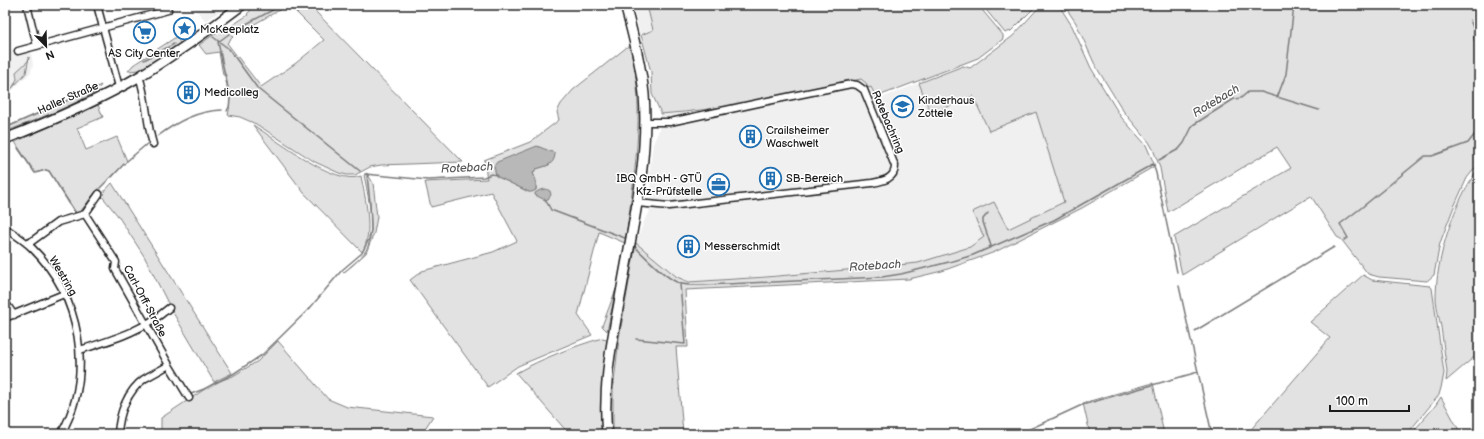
<svg xmlns="http://www.w3.org/2000/svg" width="1484" height="439" font-family="'Balsamiq Sans',sans-serif">
<style>
.built{fill:#f0f0f0}
.green{fill:#e2e2e2;stroke:#7f7f7f;fill-rule:evenodd}
.water{fill:#b8b8b8;stroke:#7a7a7a}
.lines{fill:none;stroke-linecap:round;stroke-linejoin:round}
.stream{stroke:#7a7a7a;stroke-width:1.5}
.street-casing{stroke:#1c1c1c;stroke-width:9}
.secondary-casing{stroke:#1c1c1c;stroke-width:12}
.street{stroke:#fff;stroke-width:6}
.secondary{stroke:#fff;stroke-width:9}
.labels{text-anchor:middle;dominant-baseline:central;stroke-width:3;stroke-linejoin:round;paint-order:stroke}
.poi-label{font-size:11px;fill:#1c1c1c;stroke:#fff;text-anchor:start}
.street-label{font-size:11px;fill:#1c1c1c;stroke:#fff}
.water-label{font-size:12px;font-style:italic;fill:#5a5a5a;stroke:#fff}
</style>
<rect width="100%" height="100%" fill="#fff"/>
<filter id="ink" filterUnits="userSpaceOnUse"><feTurbulence type="fractalNoise" baseFrequency=".025" numOctaves="2"/><feDisplacementMap in="SourceGraphic" scale="8" xChannelSelector="R" yChannelSelector="G"/><feConvolveMatrix kernelMatrix="1 2 1 2 8 2 1 2 1" color-interpolation-filters="sRGB"/></filter>
<g filter="url(#ink)">
<path class="built" d="M191,5H228L206,21Z
M633,5H647L653,30L640,35Z
M5,46H7L9,50L31,52L33,65L31,72L5,97Z
M861,79L871,87L877,100L919,83L931,114L973,96L989,131L1036,112L1064,202L1007,229L994,202L984,238L970,247L918,263L869,268L689,282L677,277L636,243L645,219L649,214L652,194L650,181V168L653,144L659,130L660,114L687,112L724,106Z"/>
<path class="green" d="M256,5H288L237,34L232,30L231,26L248,15L247,14Z
M292,5H308L314,10L463,162L381,165L370,167L355,175H347L339,173L315,162L256,124L240,117L228,115C232,101 228,89 226,75H223L219,52L206,54L199,45L223,28H226L233,37L227,43L261,87L296,63L324,40L290,6Z
M647,5H978L1003,35V39L978,58L876,97L871,87L868,88L866,83L861,79C795,93 727,110 660,114V111L652,94L651,72L641,35L653,30Z
M982,5H1037L1011,31L1005,33Z
M1041,5H1059L1060,7L1072,26L1091,68L1121,117L1146,145L1155,166L1082,208L995,252L942,271L909,279L685,290L688,347H676L683,434H613V391L619,338L636,243L677,277L689,282L766,277L869,268L918,263L970,247L984,237L972,212L994,202L1008,229L1064,202L1036,112L989,131L973,96L931,114L919,83L963,66L970,68L1013,36Z
M1064,5H1479V163L1467,178L1453,209L1440,243L1434,275L1427,281L1379,277L1368,274L1341,239L1337,237L1311,196L1182,275L1174,237L1291,168L1277,147L1168,212L1160,168L1153,149L1149,142L1124,112L1095,65L1076,23Z
M176,37L181,44L140,70L128,71L133,65Z
M627,47H631C646,112 634,178 625,243L599,232L578,315L592,335L518,366L488,387L410,280L422,271L493,252L517,241L491,192L431,207L425,182L487,179L484,160L530,142L559,120L557,112L561,104L573,90ZM537,147L555,153L549,165L536,169L533,173L536,181V190L529,192L496,176Z
M29,57L26,73L5,96V92L13,87L17,79L16,72L28,61Z
M101,85C97,98 21,125 5,132V128Z
M98,105L103,117L77,128L86,150L117,137L127,161L95,193L79,214H77L49,171L46,170L35,173L15,142Z
M253,125C276,139 335,187 361,176C365,197 374,234 362,252L304,193Z
M1479,168V353L1446,381L1447,372C1445,357 1443,342 1441,327C1439,318 1437,309 1436,300C1435,260 1455,199 1479,168Z
M367,173L373,183L377,217L374,233L366,253L343,273C352,266 364,257 368,246C375,226 368,195 364,175Z
M112,183L232,373L214,382L172,311L144,256L118,216L101,195Z
M1363,275L1372,280L1430,286L1432,288L1444,373L1442,384L1439,395L1407,434H1247L1330,338L1310,322Z
M616,289L607,331L602,326Z
M602,338L607,339L605,361L604,434H569L516,373C543,358 572,347 602,338Z
M278,341L328,399L347,407L433,416L426,427V434H162L161,431V418L214,383L233,376L258,361Z
M1153,383L1164,434H1090L1083,403Z
M1441,397L1461,434H1411L1435,406Z"/>
<path class="water" d="M537,146L555,153C555,165 546,166 536,169L533,173L536,181V190L532,192H529L496,176L494,166L497,162Z
M546,189L550,191L551,195L548,199L545,200L535,195V193L540,190Z"/>
<g class="lines">
<path class="stream" d="M1470,20L1474,30V38L1479,56
M235,30L282,5
M213,37L229,49L258,89L360,171
M218,42L230,99L229,107L227,111
M218,42L229,34
M144,60L174,44
M1277,98L1286,74L1294,5
M5,128L53,107L94,88
M158,136C178,121 197,111 222,110
M18,148L35,173L46,170L49,171L76,214
M1159,160L1179,149L1184,143L1193,125L1234,99L1241,98L1248,92H1261L1319,110
M127,161L148,143
M365,174L428,180L484,177L491,174L497,175
M112,177L124,164
M545,199L551,210L625,238
M80,213L95,193L108,180
M988,213L983,219V222L991,246L989,247
M1344,240L1348,238L1340,224L1361,208L1425,156H1432L1468,143L1479,129
M634,246C645,256 666,279 679,283C687,286 697,285 705,285L882,277L901,274L957,260L973,255L1054,220L1153,164L1156,173L1177,272
M1195,331L1334,247
M636,339L685,344L680,284
M1198,372L1212,434
M191,394L204,389L233,374L262,355L310,308L342,270L362,253L369,239L371,230L370,202L367,175
M1019,434L1082,405L1198,372L1179,286"/>
<defs>
<path id="street" d="M27,5L37,46
M97,5L119,87
M18,51L168,10
M139,76C147,98 146,122 153,144
M99,194L85,214L116,262L115,269L169,365L189,398
M637,203L669,206L872,183C883,181 895,179 895,166L864,90L857,85L851,84L763,102L670,122H645
M5,228C14,234 24,240 32,248C81,296 95,374 61,434
M28,244L58,222L85,214
M5,302L14,315
M5,318L64,294
M80,350C114,339 141,332 169,308
M118,434C119,414 127,391 144,379C152,374 161,370 169,365"/>
<path id="secondary" d="M5,139C51,121 98,101 140,76C175,54 209,30 242,5
M607,434C602,384 613,336 622,287C633,224 649,159 644,94C641,64 633,34 625,5"/>
</defs>
<use href="#street" class="street-casing"/>
<use href="#secondary" class="secondary-casing"/>
<use href="#street" class="street"/>
<use href="#secondary" class="secondary"/>
</g>
</g>
<defs>
<symbol id="sight-ring" viewBox="-11 -11 22 22"><circle r="9.5" fill="#fff" stroke="#1f6fb2" stroke-width="1.5"/><path d="M0-6L1.8-2.2L6-1.7L2.9 1.2L3.7 5.4L0 3.3L-3.7 5.4L-2.9 1.2L-6-1.7L-1.8-2.2Z" fill="#1f6fb2"/></symbol>
<symbol id="supermarket-ring" viewBox="-11 -11 22 22"><circle r="9.5" fill="#fff" stroke="#1f6fb2" stroke-width="1.5"/><path d="M-6-5.5h2.5l.6 2H6L4.5 2H-2.5L-4.4-4H-6ZM-1.5 3.2a1.3 1.3 0 1 0 .1 0ZM3 3.2a1.3 1.3 0 1 0 .1 0Z" fill="#1f6fb2"/></symbol>
<symbol id="building-ring" viewBox="-11 -11 22 22"><circle r="9.5" fill="#fff" stroke="#1f6fb2" stroke-width="1.5"/><path d="M-4-6H4V6H1V3H-1V6H-4ZM-2.5-4.3h1.7v1.8h-1.7ZM.8-4.3h1.7v1.8H.8ZM-2.5-1h1.7V.8h-1.7ZM.8-1h1.7V.8H.8Z" fill="#1f6fb2"/></symbol>
<symbol id="school-ring" viewBox="-11 -11 22 22"><circle r="9.5" fill="#fff" stroke="#1f6fb2" stroke-width="1.5"/><path d="M0-5L7-2L0 1L-7-2ZM-4 1L0 2.5L4 1V4Q0 6-4 4Z" fill="#1f6fb2"/></symbol>
<symbol id="office-ring" viewBox="-11 -11 22 22"><circle r="9.5" fill="#fff" stroke="#1f6fb2" stroke-width="1.5"/><path d="M-6-3h4V-5.5h4V-3h4V5H-6ZM-1-4.5V-3h2v-1.5ZM-6 0V1H6V0Z" fill="#1f6fb2"/></symbol>
</defs>
<g fill-rule="evenodd">
<use href="#sight-ring" x="172" y="16" width="25" height="25"/>
<use href="#supermarket-ring" x="132" y="20" width="25" height="25"/>
<use href="#building-ring" x="176" y="80" width="25" height="25"/>
<use href="#school-ring" x="890" y="94" width="25" height="25"/>
<use href="#building-ring" x="738" y="124" width="25" height="25"/>
<use href="#building-ring" x="758" y="166" width="25" height="25"/>
<use href="#office-ring" x="706" y="172" width="25" height="25"/>
<use href="#building-ring" x="676" y="234" width="25" height="25"/>
</g>
<g class="labels">
<g class="poi-label">
<text x="200" y="29">McKeeplatz</text>
<text x="144" y="53" text-anchor="middle">AS City Center</text>
<text x="204" y="92">Medicolleg</text>
<text x="918" y="100">Kinderhaus<tspan x="918" dy="13">Zottele</tspan></text>
<text x="766" y="130">Crailsheimer<tspan x="766" dy="13">Waschwelt</tspan></text>
<text x="702" y="178" text-anchor="end">IBQ GmbH - GTÜ<tspan x="702" dy="13">Kfz-Prüfstelle</tspan></text>
<text x="786" y="178">SB-Bereich</text>
<text x="704" y="246">Messerschmidt</text>
</g>
<g class="street-label">
<text transform="translate(68 98) rotate(-24)">Haller Straße</text>
<text transform="translate(888 122) rotate(67)">Rotebachring</text>
<text transform="translate(63 276) rotate(59)">Westring</text>
<text transform="translate(145 301) rotate(62)">Carl-Orff-Straße</text>
</g>
<g class="water-label">
<text transform="translate(1216 101) rotate(-31)">Rotebach</text>
<text transform="translate(467 168) rotate(-3)">Rotebach</text>
<text transform="translate(875 266) rotate(-4)">Rotebach</text>
</g>
</g>
<rect width="1484" height="439" fill="none" stroke="#fff" stroke-width="20"/>
<rect x="10" y="10" width="1464" height="419" fill="none" stroke="#1c1c1c" stroke-width="1.5" filter="url(#ink)"/>
<g transform="translate(46 46) rotate(157)" stroke="#ffffff" stroke-width="3" paint-order="stroke">
<path d="M0-3L7 15L0 10L-7 15Z" fill="#1c1c1c"/>
<text y="-6" font-size="11" font-weight="bold" text-anchor="middle" fill="#1c1c1c">N</text>
</g>
<path d="M1330 405v6h79v-6" fill="none" stroke="#1c1c1c" stroke-width="2"/>
<text x="1336" y="405" font-size="12" fill="#1c1c1c" stroke="#ffffff" stroke-width="3" paint-order="stroke">100 m</text>
</svg>
